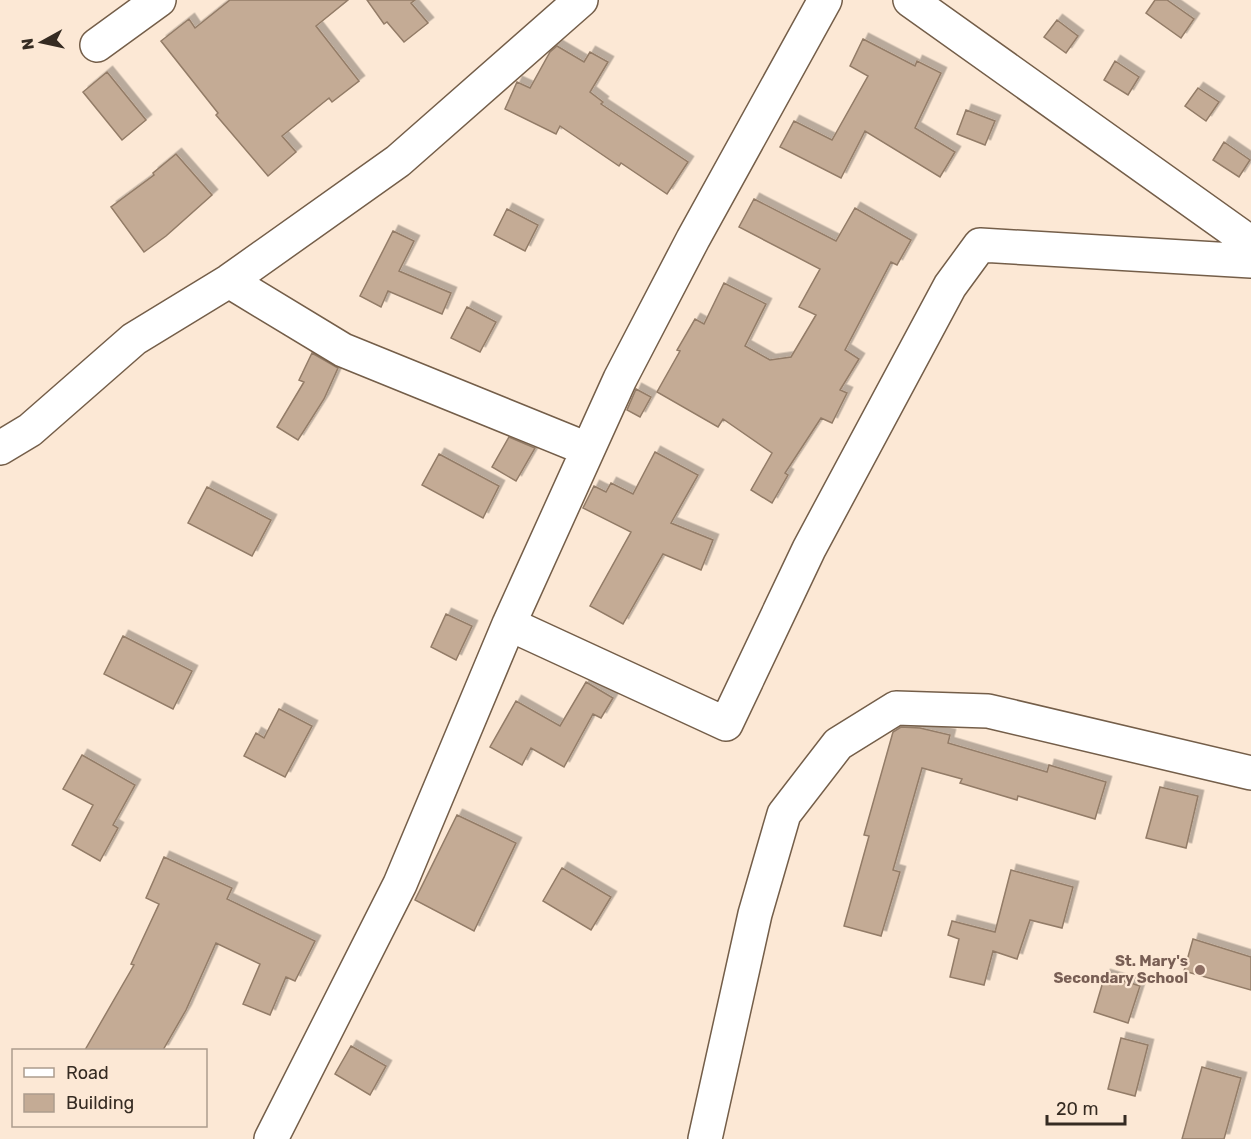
<svg xmlns="http://www.w3.org/2000/svg" width="1251" height="1139" font-family="Rubik,sans-serif">
<style>
.building{fill:#c4ab95;stroke:#937c67;stroke-width:1.5;filter:url(#shadow)}
.lines{fill:none;stroke-linecap:round;stroke-linejoin:round}
.minor-casing{stroke:#745e49;stroke-width:36}
.minor{stroke:#fff;stroke-width:33}
.education-dot{fill:#8d6e63;stroke:#fce8d5;stroke-width:2}
.labels{text-anchor:middle;dominant-baseline:central;stroke-width:4.5;stroke-linejoin:round;paint-order:stroke}
.education-label{font-size:15px;font-weight:bold;fill:#785e54;stroke:#fce8d5;text-anchor:end}
</style>
<defs>
<filter id="shadow"><feDropShadow dx="5.5" dy="-5.5" stdDeviation="0" flood-color="#0004"/></filter>
</defs>
<rect width="100%" height="100%" fill="#fce8d5"/>
<path class="building" d="M230,0H348L316,26L359,81L332,102L329,98L282,136L296,152L268,176L216,115L218,113L161,41L189,19L195,28Z
M367,0H415L411,3L428,23L404,42L387,22L384,24Z
M1155,0H1167L1194,19L1181,38L1146,13Z
M1057,20L1078,36L1066,53L1044,37Z
M863,39L915,66L917,61L941,73L915,128L955,152L940,177L865,131L841,178L780,147L794,121L832,140L868,76L850,66Z
M557,46L584,62L590,52L608,62L590,92L603,102L601,104L688,162L667,194L621,163L619,166L560,126L556,134L505,109L517,82L530,88L550,52Z
M1115,61L1139,77L1128,95L1104,80Z
M107,72L146,120L122,140L83,92Z
M1198,88L1219,102L1206,121L1185,106Z
M966,110L995,121L985,145L957,134Z
M1224,142L1250,160L1239,177L1213,160Z
M176,154L212,195L166,236L144,252L111,207L154,175L153,173Z
M754,199L836,241L855,208L911,240L897,265L891,262L845,350L859,359L840,390L847,393L832,423L821,418L785,473L788,475L772,503L751,490L772,453L723,419L718,427L657,392L680,351L677,350L695,319L704,324L724,283L766,304L745,346L770,360L791,357L816,315L799,307L820,269L739,227Z
M507,209L538,225L525,251L494,235Z
M393,231L414,241L399,271L451,293L442,314L388,291L381,307L360,296Z
M467,307L496,322L480,352L451,338Z
M312,353L338,368L324,399L298,440L277,427L304,382L299,380Z
M636,389L651,397L640,417L627,410Z
M509,437L535,448L516,481L492,467Z
M655,452L698,475L671,523L713,540L701,570L663,554L623,624L590,606L631,532L583,508L594,486L606,492L611,483L633,494Z
M439,454L499,486L483,518L422,485Z
M207,487L271,520L252,556L188,523Z
M446,614L472,626L456,660L431,647Z
M123,636L192,671L173,709L104,674Z
M586,682L613,698L601,718L593,714L564,767L531,748L522,765L490,747L516,701L560,726Z
M279,709L312,726L285,777L244,756L256,733L264,738Z
M901,727L920,728L950,735L948,743L1047,772L1049,765L1106,782L1095,819L1018,796L1017,800L960,783L962,779L922,768L893,870L900,872L881,936L844,926L869,836L864,835L893,732Z
M82,755L135,785L113,825L118,828L100,861L72,845L93,805L63,789Z
M1160,787L1198,796L1186,848L1146,838Z
M457,815L516,843L474,931L415,900Z
M164,857L232,888L227,899L315,941L295,981L286,977L270,1015L243,1004L260,964L216,943L186,1010L163,1050H85L134,965L131,964L159,904L146,898Z
M562,868L611,897L591,930L543,901Z
M1011,870L1073,887L1062,928L1030,920L1017,959L993,951L984,985L950,977L959,939L948,935L952,921L995,932Z
M1193,939L1251,957V990L1184,971Z
M1105,975L1140,986L1128,1023L1094,1012Z
M1121,1038L1148,1045L1135,1096L1108,1089Z
M351,1046L386,1066L370,1095L335,1074Z
M1202,1067L1241,1078L1224,1139H1182Z"/>
<g class="lines">
<defs>
<path id="minor" d="M910,0L1251,243
M97,45L159,0
M229,281L343,350L587,449
M0,448L30,430L134,339L229,281L398,161L581,0
M509,624L726,724L809,549L950,286L980,245L1251,261
M271,1139L400,884L509,624L620,379L693,239L825,0
M705,1139L755,914L784,814L838,744L896,708L988,711L1251,773"/>
</defs>
<use href="#minor" class="minor-casing"/>
<use href="#minor" class="minor"/>
</g>
<circle class="education-dot" cx="1200" cy="970" r="6"/>
<g class="labels">
<g class="education-label">
<text x="1188" y="961">St. Mary's<tspan x="1188" dy="17">Secondary School</tspan></text>
</g>
</g>
<rect x="12" y="1049" width="195" height="78" fill="#fce8d5" stroke="#ac9c8d" stroke-width="1.5"/>
<rect x="24" y="1068" width="30" height="9" fill="#ffffff" stroke="#ac9c8d" stroke-width="1.5"/>
<text x="66" y="1079" font-size="18" fill="#352b22">Road</text>
<rect x="24" y="1094" width="30" height="18" fill="#c4ab95" stroke="#ac9c8d" stroke-width="1.5"/>
<text x="66" y="1109" font-size="18" fill="#352b22">Building</text>
<g transform="translate(42 42) rotate(262)" stroke="#fce8d5" stroke-width="4.5" paint-order="stroke">
<path d="M0-4.5L10 22L0 15L-10 22Z" fill="#352b22"/>
<text y="-9" font-size="16" font-weight="bold" text-anchor="middle" fill="#352b22">N</text>
</g>
<path d="M1047 1115v9h78v-9" fill="none" stroke="#352b22" stroke-width="3"/>
<text x="1056" y="1115" font-size="18" fill="#352b22" stroke="#fce8d5" stroke-width="4.5" paint-order="stroke">20 m</text>
</svg>
